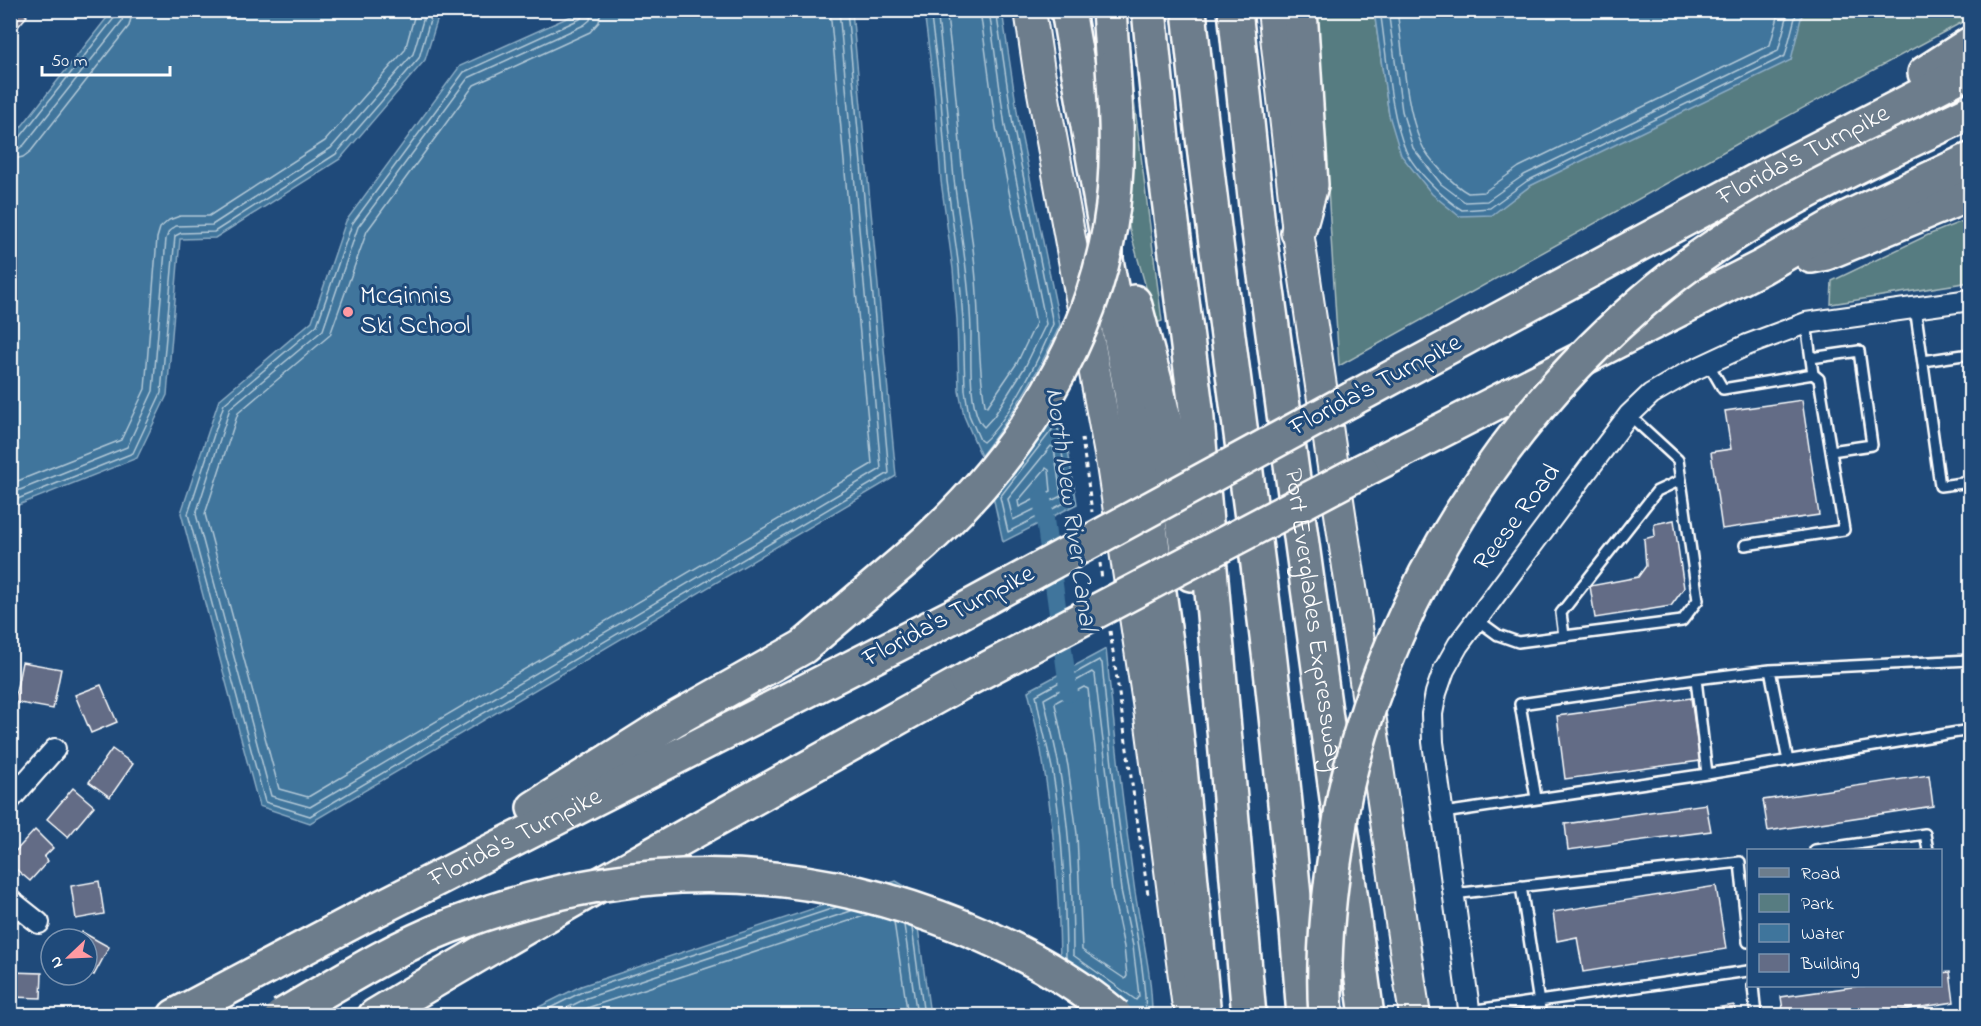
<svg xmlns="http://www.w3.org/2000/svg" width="1981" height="1026" font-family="'Indie Flower',sans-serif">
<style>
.green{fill:#577c81;stroke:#abbec0;stroke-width:1.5}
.water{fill:#3f759c;stroke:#8cacc4;stroke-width:1.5}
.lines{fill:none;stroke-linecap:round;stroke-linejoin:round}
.shore{stroke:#b2c8d7;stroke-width:1.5}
.canal{stroke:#3f759c;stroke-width:18}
.building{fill:#636c86;stroke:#fff;stroke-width:1.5}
.service-casing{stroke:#fff;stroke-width:14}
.minor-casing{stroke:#fff;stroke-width:24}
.primary-casing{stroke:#fff;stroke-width:34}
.motorway-casing{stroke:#fff;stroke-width:38}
.path{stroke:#fff;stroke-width:3;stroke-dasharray:4.5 4.5;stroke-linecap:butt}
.service{stroke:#1f4a7a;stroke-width:9}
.minor{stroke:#1f4a7a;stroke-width:20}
.primary{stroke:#6d7d8c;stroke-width:30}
.motorway{stroke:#6d7d8c;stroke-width:33}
.motorway-bridge-casing{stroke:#fff;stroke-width:38;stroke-linecap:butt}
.motorway-bridge{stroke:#6d7d8c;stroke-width:33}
.poi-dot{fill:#ff9aa2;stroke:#1f4a7a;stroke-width:2}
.labels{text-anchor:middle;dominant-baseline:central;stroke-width:6;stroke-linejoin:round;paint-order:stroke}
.street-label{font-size:26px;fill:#fff;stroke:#1f4a7a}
.poi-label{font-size:26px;fill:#fff;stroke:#1f4a7a;text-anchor:start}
.water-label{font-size:27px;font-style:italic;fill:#d9e3eb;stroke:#1f4a7a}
</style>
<rect width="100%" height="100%" fill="#1f4a7a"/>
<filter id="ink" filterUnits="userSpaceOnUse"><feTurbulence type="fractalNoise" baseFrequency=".0167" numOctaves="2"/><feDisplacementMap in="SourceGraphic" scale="12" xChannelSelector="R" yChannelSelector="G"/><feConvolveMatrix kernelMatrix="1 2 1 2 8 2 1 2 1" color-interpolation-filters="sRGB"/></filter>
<g filter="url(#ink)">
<path class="green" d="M1970,10V18L1764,129L1339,366L1317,11H1374L1389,115L1492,214L1530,186L1809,11Z
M1130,69L1162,321L1156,323L1127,220L1133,147L1134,110Z
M1970,218V282L1831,304L1832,281L1928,235Z"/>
<path class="water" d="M113,10L440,11L425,60L340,159L215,238L180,239L167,395L137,458L11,508V140Z
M578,11H852L896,476L310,823L259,806L181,513L219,400L312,321L346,221L460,66L578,13Z
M924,11H1002L1019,124L1060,325C1039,373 1012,415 981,456L964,416L959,391L957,320L953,269L941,181L934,88Z
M1374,11V10L1809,11L1802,14L1791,60L1530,186L1492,215L1459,216L1432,194L1401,155L1389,115Z
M1060,404L1077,504L1003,542L993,496L1032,447Z
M1106,649C1114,728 1123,806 1134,885C1140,929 1152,971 1152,1015H1132L1108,995L1060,964C1059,872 1051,781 1028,691Z
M896,881L913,891L930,1015L521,1016L581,986Z"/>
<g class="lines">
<path class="shore" d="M584,10V15L580,19L464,72L352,224L317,325L224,404L188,514L265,802L310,816L889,473L847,10
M592,10L590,20L584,25L468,78L358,227L323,330L230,408L196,514L271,796L310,807L881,469L839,10
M601,10L599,22L590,32L474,85L367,231L330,335L238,413L205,514L279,789L308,797L872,464L830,10
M930,10L940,87L947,181L959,268L963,320L965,390L969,415L980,440L983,442C1007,422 1042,354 1053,324L1013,125L996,10
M937,10C944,67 949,123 954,179C960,230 970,281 971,334C971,356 968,412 984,427L994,416L1025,367L1046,324L1005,126L989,10
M946,10C954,66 958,122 963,178C967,208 973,238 975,269C980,314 977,360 985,405L987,407L1017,363L1036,323L996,128L980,10
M1380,10C1387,54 1389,111 1406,151C1414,169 1445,200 1462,210L1490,208L1527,181L1785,56L1797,10
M1388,10L1402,111L1413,148L1441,184L1465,202L1487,201L1524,175L1778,51L1789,10
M1397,10C1403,51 1405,106 1421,143C1427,158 1453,185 1468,193L1484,192L1519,167L1770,45L1780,10
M10,143L18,140L115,17L117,10
M10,151L17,150L24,145L122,21L124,10
M10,160L23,157L31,151L129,26L133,10
M1055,426L1058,429L1070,500L1008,532L1000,497Z
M1051,446L1054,448L1061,496L1013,520L1008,499Z
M1046,468L1049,470L1051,491L1019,507L1018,501Z
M10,484L121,440L145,389L157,238L160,228L169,220L180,216H209L325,141L405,50L416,10
M10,494L127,447L153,391L166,239L169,231L176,226L212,225L331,148L413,54L426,10
M10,502L133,453L161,393L175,236L181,233L214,232L336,154L419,58L433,10
M1092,672L1095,675L1121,890L1133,946L1139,996L1136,1000L1073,955C1073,893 1070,829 1059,767C1055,744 1049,722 1044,699Z
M1084,687L1088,689L1112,891L1124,947L1127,976L1125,979L1082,950L1077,834L1068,766L1055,704L1056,702Z
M894,922L908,1016
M904,925L917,1016
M912,928L924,1016
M1066,958C1065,895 1063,830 1052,768C1047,744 1040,720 1036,695L1099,660L1102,663C1109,738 1116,815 1129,889C1136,932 1145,972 1146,1016
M534,1016L584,991L837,907
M551,1016L587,998L851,911
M572,1016L590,1007L867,915"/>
<path class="canal" d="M1042,498L1069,693"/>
</g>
<path class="building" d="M10,10H20L27,16L10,36Z
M1802,400L1819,515L1722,529L1711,452L1731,449L1725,411Z
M1674,520L1684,588L1671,606L1595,618L1590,586L1638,577L1646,566L1644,539L1655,536L1654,524Z
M22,662L61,669L53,709L14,702Z
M101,685L117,722L91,733L75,695Z
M1691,698L1700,761L1565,779L1557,716Z
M112,749L133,764L110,797L89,782Z
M1929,775L1933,806L1768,831L1763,800Z
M73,788L94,806L68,837L47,819Z
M1706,804L1711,831L1568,850L1565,824Z
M35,830L53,848L44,857L48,861L30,881L10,864V857Z
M99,881L104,914L76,919L71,886Z
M1716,886L1726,949L1583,972L1577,937L1557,941L1553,912Z
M82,932L109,947L94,975L87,972V939H79Z
M10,972L42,973L41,998L10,997Z
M1950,972L1954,1002L1863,1016H1784L1781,997L1859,986H1940V973Z
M1734,1005L1736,1016H1662Z"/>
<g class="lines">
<defs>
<path id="service" d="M1915,307L1940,486L1970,482
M1806,323L1813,374
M1811,358L1859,351L1872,445L1831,451
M1923,361L1970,354
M1708,363L1723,389L1813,374L1819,379L1844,530L1745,545
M1476,619L1498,635L1518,642L1682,621L1698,600L1678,460L1629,415
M1564,636L1561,613L1657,491L1681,480
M1770,670L1788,761
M1696,679L1770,670L1970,660
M1707,774L1970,730
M1443,813L1707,774L1696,679L1520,704L1536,798
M1815,850L1925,834L1928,850
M1521,886L1541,1016
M1453,894L1740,862L1748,942
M1753,986L1756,1016
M1469,1011L1748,971"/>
<path id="minor" d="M10,800L55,749
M10,900L39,923
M1470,1016L1433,742L1432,714L1436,693L1444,670L1458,645L1604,448L1629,415L1651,394L1687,373L1747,345L1806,323L1970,300"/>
<path id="primary" d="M1030,10L1039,71L1112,465L1149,709L1187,1000
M1273,10L1298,232L1415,1016"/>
<g id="motorway">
<path d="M1068,10L1106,231V260L1131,392L1166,642L1179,758L1204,1016"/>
<path d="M1109,10L1113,67"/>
<path d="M1149,10L1164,161L1196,408L1249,1016"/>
<path d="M1189,10C1211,228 1244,444 1270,661C1283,779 1295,897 1304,1016"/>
<path id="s1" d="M1235,10L1258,225L1367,1016"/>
<path d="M1925,73L1970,44"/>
<path d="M1298,232L1311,185L1300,10"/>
<path d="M1811,256L1826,253L1970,194"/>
<path d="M1134,302L1157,389L1171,449L1191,574"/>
<path id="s2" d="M1352,399L1765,176L1970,70"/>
<path d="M1362,471L1762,267L1847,218L1970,160"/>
<path d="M534,808L675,719L803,647L904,561"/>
<path id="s3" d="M175,1016L360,918L957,614"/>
<path d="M375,1016C569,899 768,790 966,680"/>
</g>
</defs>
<use href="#service" class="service-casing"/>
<use href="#minor" class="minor-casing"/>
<use href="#primary" class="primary-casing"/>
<use href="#motorway" class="motorway-casing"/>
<path class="path" d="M1082,438L1092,512
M1100,563L1102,580
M1110,631L1148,895"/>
<use href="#service" class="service"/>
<use href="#minor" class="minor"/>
<use href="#primary" class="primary"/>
<use href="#motorway" class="motorway"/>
<defs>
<path id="motorway-bridge" d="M904,561C1005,475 1087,359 1110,226C1119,174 1117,120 1113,67
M957,614L1352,399
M966,680L1362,471
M282,1016C337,984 391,949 450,926C623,860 791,857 963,927C1017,949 1071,978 1116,1016
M1326,1016C1322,958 1328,899 1337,843C1340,824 1342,803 1347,784C1393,590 1505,415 1659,288C1752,211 1863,164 1970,112"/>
</defs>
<use href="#motorway-bridge" class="motorway-bridge-casing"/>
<use href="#motorway-bridge" class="motorway-bridge"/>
</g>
</g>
<circle class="poi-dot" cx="348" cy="312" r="6"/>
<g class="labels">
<g class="street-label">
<text stroke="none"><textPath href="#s2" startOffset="513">Florida's Turnpike</textPath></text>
<text transform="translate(1376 386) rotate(-28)">Florida's Turnpike</text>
<text transform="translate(1518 518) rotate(-53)">Reese Road</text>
<text transform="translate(949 617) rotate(-28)">Florida's Turnpike</text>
<text stroke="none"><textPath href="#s1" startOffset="615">Port Everglades Expressway</textPath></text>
<text stroke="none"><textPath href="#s3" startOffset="384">Florida's Turnpike</textPath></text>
</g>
<g class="poi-label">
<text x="360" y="297">McGinnis<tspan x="360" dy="30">Ski School</tspan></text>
</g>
<g class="water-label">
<text transform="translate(1070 509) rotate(82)">North New River Canal</text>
</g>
</g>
<rect width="1981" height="1026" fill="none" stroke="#1f4a7a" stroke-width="36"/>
<rect x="18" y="18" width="1945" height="990" fill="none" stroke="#fff" stroke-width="2" filter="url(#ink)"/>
<rect x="1747" y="849" width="195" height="138" fill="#1f4a7a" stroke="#7992af" stroke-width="1.5"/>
<rect x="1759" y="868" width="30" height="9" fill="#6d7d8c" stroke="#7992af" stroke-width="1.5"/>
<text x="1801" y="879" font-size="18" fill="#ffffff">Road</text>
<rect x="1759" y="894" width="30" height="18" fill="#577c81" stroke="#7992af" stroke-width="1.5"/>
<text x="1801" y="909" font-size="18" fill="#ffffff">Park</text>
<rect x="1759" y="924" width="30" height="18" fill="#3f759c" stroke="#7992af" stroke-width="1.5"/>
<text x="1801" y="939" font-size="18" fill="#ffffff">Water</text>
<rect x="1759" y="954" width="30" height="18" fill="#636c86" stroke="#7992af" stroke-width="1.5"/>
<text x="1801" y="969" font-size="18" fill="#ffffff">Building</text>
<g transform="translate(69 957) rotate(247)"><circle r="28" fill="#1f4a7a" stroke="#7992af" stroke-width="1.5"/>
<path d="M0-4.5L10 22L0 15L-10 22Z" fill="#ff9aa2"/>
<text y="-9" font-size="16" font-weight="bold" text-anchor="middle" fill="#ffffff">N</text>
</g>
<path d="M42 66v9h128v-9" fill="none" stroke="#ffffff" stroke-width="3"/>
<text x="51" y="66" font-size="18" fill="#ffffff" stroke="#1f4a7a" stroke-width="4.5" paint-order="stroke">50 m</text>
</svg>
